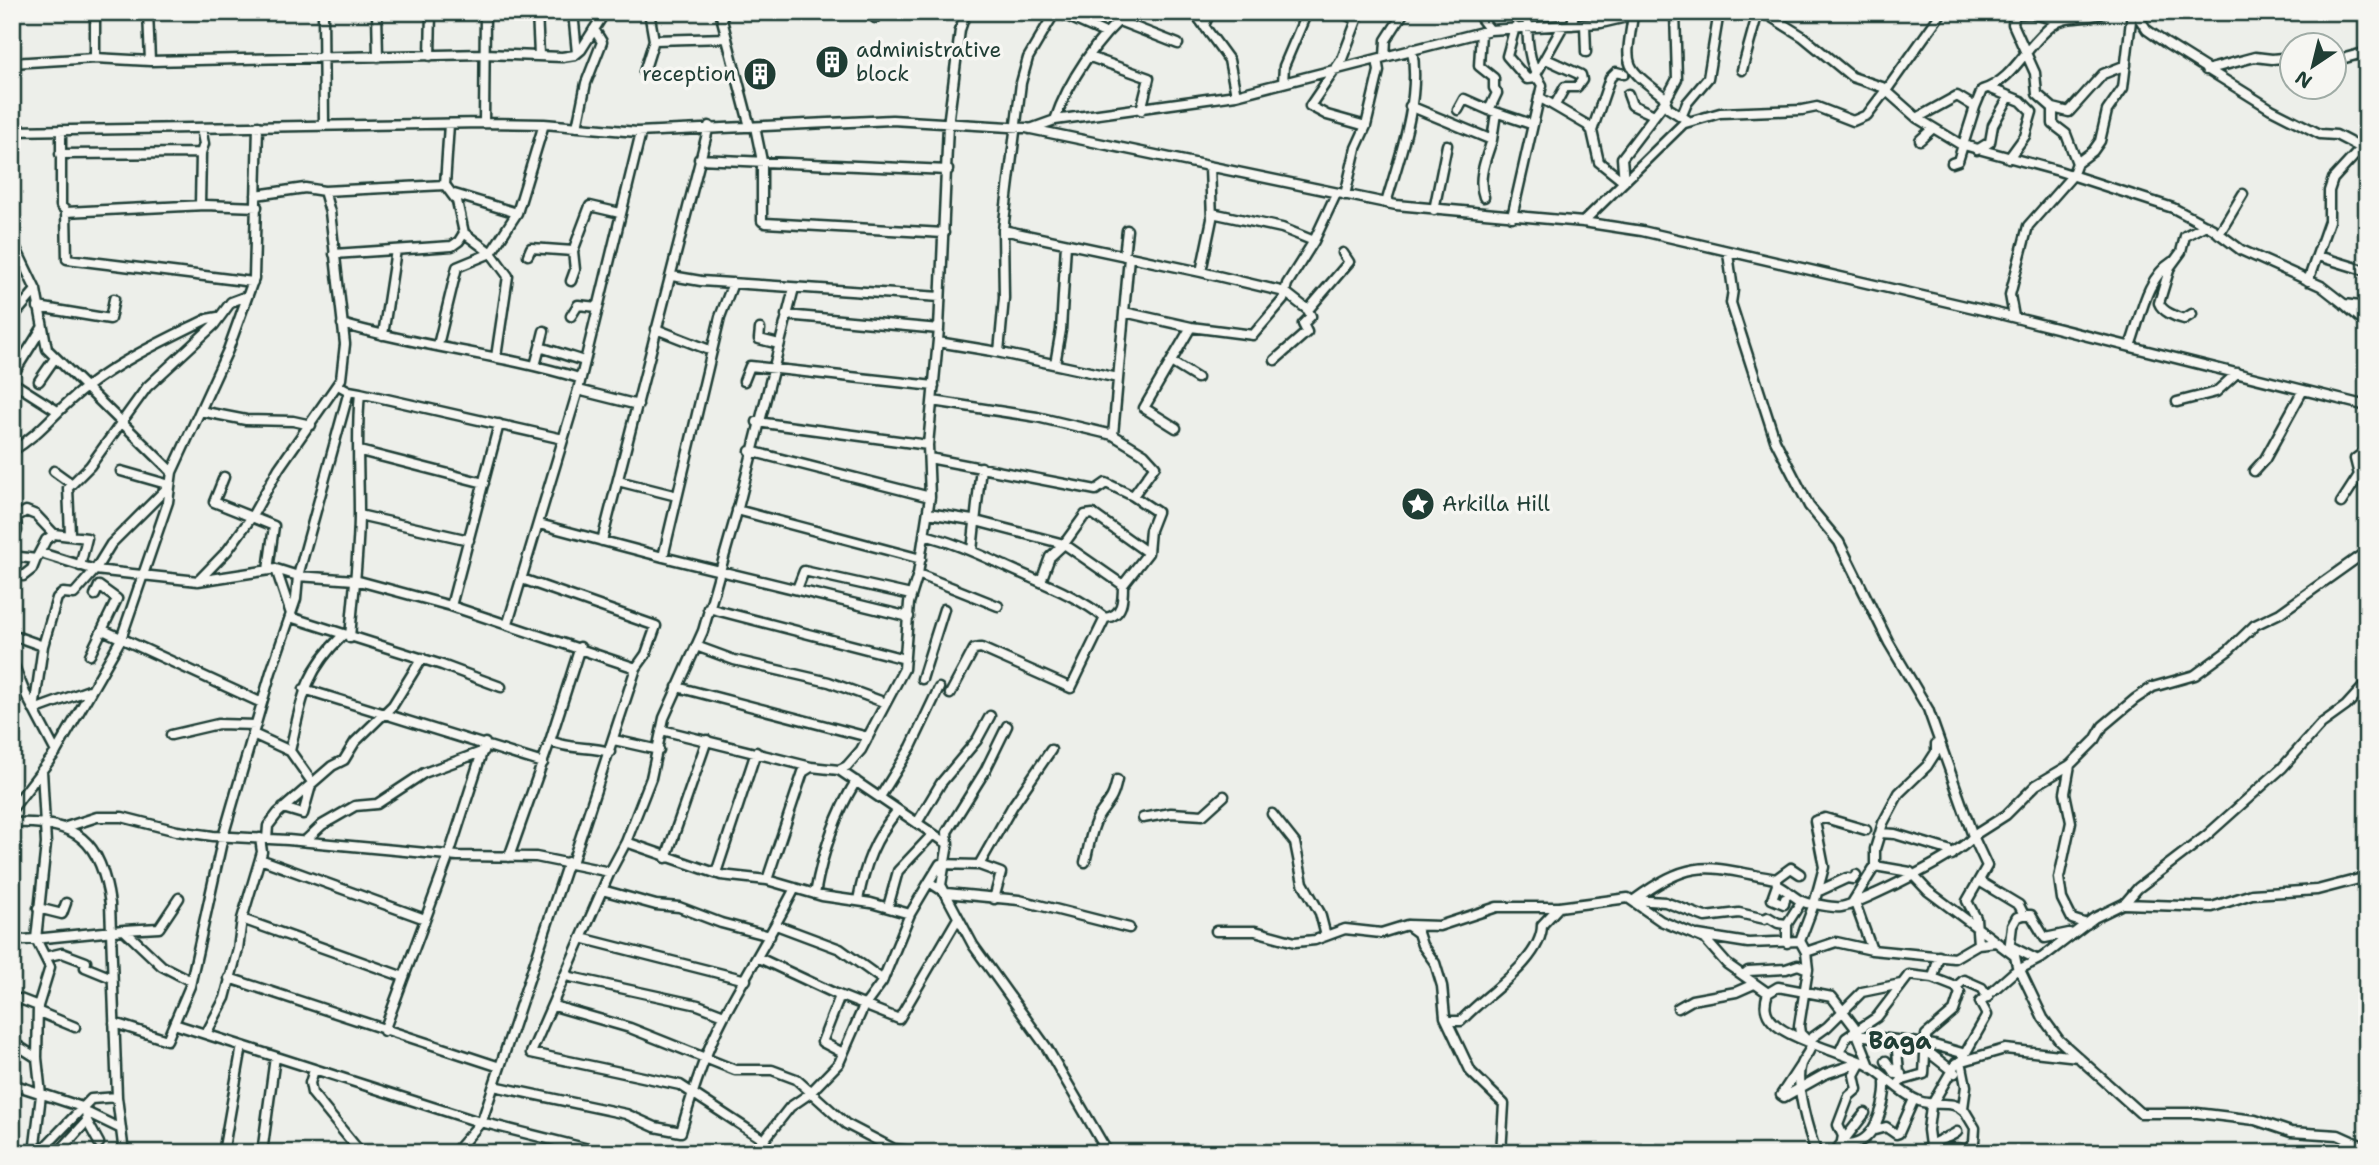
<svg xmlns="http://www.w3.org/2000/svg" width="2379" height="1165" font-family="'Shantell Sans',sans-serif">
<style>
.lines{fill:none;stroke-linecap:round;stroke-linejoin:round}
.minor-casing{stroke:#1f3d34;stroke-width:13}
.minor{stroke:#f6f6f2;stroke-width:8}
.labels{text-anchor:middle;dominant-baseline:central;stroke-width:7;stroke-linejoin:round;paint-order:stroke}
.poi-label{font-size:21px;fill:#1f3d34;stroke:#f6f6f2;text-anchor:start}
.quarter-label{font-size:24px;font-weight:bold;fill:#1f3d34;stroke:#f6f6f2}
</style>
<rect width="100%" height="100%" fill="#edefea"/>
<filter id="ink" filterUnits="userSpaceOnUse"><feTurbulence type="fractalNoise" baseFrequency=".0143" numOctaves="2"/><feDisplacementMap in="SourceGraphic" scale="14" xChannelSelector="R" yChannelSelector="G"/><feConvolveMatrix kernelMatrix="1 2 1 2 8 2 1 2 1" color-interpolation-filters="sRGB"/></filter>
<g filter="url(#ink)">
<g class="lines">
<defs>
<path id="minor" d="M95,12V58
M148,12L150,61
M323,12L324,125
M377,12L378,57
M537,12L539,55
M573,12L577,53
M720,12L750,127
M875,12V18
M1058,12L1105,33
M1194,12L1229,60L1236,95
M1289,12L1304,19
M1341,12L1357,20
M1476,12L1490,30
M1763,12L1802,36L1852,77L1882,87L1917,118
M2105,12C2089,21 2067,14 2053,25C2026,44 2015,80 1982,90L1975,107L1957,96L1917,118L1960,144L2059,171L2173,208L2213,229L2241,250L2321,286L2344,304L2367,307
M2135,12L2147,30L2167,44L2271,109L2320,134L2336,135L2361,148
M2218,12L2219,13
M2015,14L2031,13L2059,21
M12,16L18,12
M1119,21L1178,44
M1585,24L1586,52
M1572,25L1574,12
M1204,26L1210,12
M1515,27L1507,56L1527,79L1537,78
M1481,32L1479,66L1494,78V88L1497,93L1489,110L1531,124
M654,40L727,38
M430,56L431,12
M1090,57L1149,78L1141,110
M1385,57L1386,40L1404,12
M1546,59L1581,75L1582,80L1577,87H1565L1555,105
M2334,61L2367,52
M12,63L95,58L150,61L485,54L562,57L575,55L581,50L605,12
M1742,70L1758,12
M2206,70L2255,57L2272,59L2292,57
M644,72L654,40L649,12
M1535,76L1563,26
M1283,83L1284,66L1307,12
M1989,88L2021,101L2032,112L2025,136L2009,158
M1628,94L1632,105L1654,115
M1883,95L1942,12
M1539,97L1587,125L1592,131L1599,162L1624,182L1622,158L1664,103L1677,79L1675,12
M1410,106L1492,140L1496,113
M2053,108L2069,112L2103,74L2126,65
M1458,110L1464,99L1489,110
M1682,115L1687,103L1708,78L1719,12
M1055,120C1068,82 1098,36 1129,12
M484,123L485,12
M1685,123L1720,113L1802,110L1817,107L1853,121L1867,115L1886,90
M449,124L445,185L457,201L464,233L491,253L508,276L496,357
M1366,126L1379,71L1377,59
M577,127L586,83L602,42L594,29
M755,127L762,161V221L765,223L944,233
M1030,129L1055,120L1236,95L1490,30L1601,23L1648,12
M61,130V206L66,211L67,259L253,282
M12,131L484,123L544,124L637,132L892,120L1026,128L1396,205L1583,222L1642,231L2000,314L2367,406
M1592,131L1610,78L1616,72L1624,74
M1920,140L1932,129
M1977,150L1990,142L1993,125L2009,97
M201,153L204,144L201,128
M60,154L201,153L200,205
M699,159L948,170
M1952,163L1958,161L1975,107
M2077,163L2093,151L2100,141L2107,111L2123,88L2132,12
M454,194L517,213
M256,195L305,188L324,191L445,185
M1345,195L1356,148L1366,126L1327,115L1310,106L1342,59L1360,12
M1484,197C1477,178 1486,159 1492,140
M1386,203C1400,155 1421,100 1412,49
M1434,210L1447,145
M66,212L205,205L257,207
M1212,213L1282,228L1314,241
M1512,217L1542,85C1529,66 1525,35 1529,12
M1583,222L1687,120L1668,108L1663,96C1623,65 1625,67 1633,16
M1003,230L1201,272L1212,219L1210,167
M2219,234L2243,194
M12,240L36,290L47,349L172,472
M1728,253L1733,290L1731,303L1775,440L1809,506L1839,542L1889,643L1928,709L1973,836C1967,851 1860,904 1841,907C1832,908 1823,905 1814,904L1800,941L1806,952L1808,969L1799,1026L1800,1033L1811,1044C1810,1054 1804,1056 1801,1064C1794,1083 1809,1135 1817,1153
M334,254L452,246L459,241L464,233
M528,255L531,248L573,251L590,206L620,213
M1124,256L1127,230
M2318,256L2367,271
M1201,272L1285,292L1308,310L1349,262L1343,253
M672,276L701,281L940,297
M571,281L575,270L573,251
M2308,281L2329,221V191L2333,179L2367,142
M2344,304L2367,324
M38,307L110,319L114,299
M1124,312L1191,327L1253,335L1283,300L1287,284L1314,241L1336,194
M2192,314L2184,319C2175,317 2162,311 2159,303L2170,267L2181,252L2185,236L2206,225
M786,315L939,329
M571,316L578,305L597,307
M2014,317L2010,295L2028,226L2072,176L2077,163L2066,134L2053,124V108L2037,94L2035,73L2013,24L2015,12
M12,318L36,290
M342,324C419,347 501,354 579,378
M656,329L712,351
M760,329L759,339L779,344
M383,335L396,250
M938,342L992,351L1118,378
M438,345L457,267L491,253L517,213L544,124
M2130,346C2141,318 2145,279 2172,262
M540,347L544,331
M999,352L1004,298L1003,230L1021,83L1028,58L1055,12
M1275,360L1307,332L1303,324L1311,316L1308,310
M1171,362L1197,378
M1055,364L1061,330L1066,244
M535,366L540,347L584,361
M12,376L42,328
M39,381L55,358
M744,381L750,366L934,386
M12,382L56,410
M578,390L638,405
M349,391L360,393C356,433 359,473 359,513C359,554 353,597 350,638
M360,393L563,439
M933,401L1037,417L1113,435L1129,257
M2177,402L2216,392L2237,373
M200,411L246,420L293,421L311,425
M757,422L928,445
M1176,428L1144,408L1191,327
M12,451C41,434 58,408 85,388C123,359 165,340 207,319L218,317
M360,451L484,483
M750,451L930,497
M929,458L1096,490L1106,483L1133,496L1155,466L1144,454L1113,435
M54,471L72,484
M2254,471L2265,459L2303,390
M224,477L214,502L274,526L268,570
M618,481L677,496
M2341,503L2359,475L2355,459L2367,450
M737,510L921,559
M928,513L972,520L1064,544L1085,515L1093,514L1148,553
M359,515L469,540
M539,524L663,557L909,617
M70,534L68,488L90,466L147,387L214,325L231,302L247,296
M924,535C953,542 978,554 1005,566C1039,582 1075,594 1105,618L1071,688L981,648L974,649L950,694
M12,537L17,531L16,517L26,511L36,515L54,534L87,538L80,566
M602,541L709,126
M972,551L981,467
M41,553L95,570L198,581L276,569L298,576L355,580L451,606L499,424
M12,556L36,559L46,540L54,534
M663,557L720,317L733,283
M276,569L291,614
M918,574L998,606
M23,576L32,569L36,559
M522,579L656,626L646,654L636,668L572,863
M198,581L227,551L251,518L279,468L341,379L345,344L330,212L324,191
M1041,581L1050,557L1064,544L1123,585L1148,553L1150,530L1157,512L1133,496
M797,589L804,571L911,595
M451,606L636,668
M708,608L905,659
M290,617L442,665L501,687
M1105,618C1123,616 1123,600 1123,585
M508,623L578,390L641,132
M103,630L262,703
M12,635L43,646
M696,646L734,660L829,682L886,703
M90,655L117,599L99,586L95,595
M12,661L25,693L56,752
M922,679L944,609
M677,687L868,737
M304,689L543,763
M34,710L43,646L57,598L63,593L74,594L95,570L111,544L170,485L121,471
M34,710L89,690
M1007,726L985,771L947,832L948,844L941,885L973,945L1047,1048L1108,1153
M662,730L811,767
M253,734L290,751
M171,735L218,724L256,725
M614,740L659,750
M550,741L580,647
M2070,765L2065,793L2071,822L2059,878L2062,899L2072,919L2087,924
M839,770L948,844
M880,797L911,747L939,688
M283,808L303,814L312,782L290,751C302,700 303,674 342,636
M12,809L56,752L121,639L168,502L172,472L228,350L254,278L258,126
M1272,814L1295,843L1303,883L1320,913L1326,936
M1143,818L1171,813L1203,815L1224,796
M12,823C77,820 101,840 110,904L117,1097L124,1153
M917,823L941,783L977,740L990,716
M66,827L97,817H122L177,831L213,836L288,840L458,856L536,857L610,872L626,842L721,875L767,880L803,772L811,767L839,770L847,766L861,750L904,669L909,603L918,574L930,497L928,445L939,329L948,125L960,30L966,12
M1880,833L1895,834L1948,850L1952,855
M267,839L268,826L278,813L332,766L344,760L355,742L393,705L422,658
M305,841L322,825L355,806L377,804L424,773L484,751
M626,842L651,778L664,718L703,631L738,508L794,288
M509,857L550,741C571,750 589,746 610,752
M666,858L707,740
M260,859L425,919
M1085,862C1089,848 1091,826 1100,814C1110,800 1113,799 1117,780
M979,865L1012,807L1051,750
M1875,866L1910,872L1909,875
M610,872L531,1053L680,1085L764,1140L770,1153
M716,873L756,752
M1912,874L1928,891L2015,956L2018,971
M1776,879L1791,868L1800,874
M767,880L822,896L871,903L910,914L929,882L946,893L1019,900L1129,928
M1979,881L2019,905L2024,915H2031L2045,938L2069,933
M929,882L940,864L979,865L1001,873L994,899
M1777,885L1772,899L1784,904L1785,899
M602,890L656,905L679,907L721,923L770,936
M1821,890L1847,878L1853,879L1856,875
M815,894C822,855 835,815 856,781
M858,900C865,864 874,839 898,810
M1852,903L1875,866V849L1883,823L1899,793L1927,766L1936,752V744
M1855,903L1872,950
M2124,904L2212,907L2252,894L2317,890L2367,877
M888,907L898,871L933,834
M38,908L62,914L66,903
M242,919L404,977
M1787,924L1778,923L1768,917L1765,919L1739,913L1705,917L1665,902L1634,900C1694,856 1708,867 1776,879L1777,885C1790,891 1800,905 1814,904L1824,867L1815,821L1825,818L1866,830
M776,925L840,949L883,980
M1408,925L1439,926L1497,907H1559
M124,930L159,928L179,898
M1216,931H1255L1295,942L1315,940L1345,929L1381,933L1407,925L1418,933L1422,945L1435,963L1442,986L1445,1017L1471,1072L1504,1104L1501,1153
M1698,935L1748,943L1800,941
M12,938L24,940L124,930L162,966L191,981
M581,938L746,980
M1787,943V924L1801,902
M1978,944L1976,918L1967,901L1987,866L1973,836L2006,815L2036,785L2070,765L2095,740L2103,726L2135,699L2153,687L2195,675L2229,650L2255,625L2280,613L2367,551
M2010,946L2036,959
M12,951L17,940
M2009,951L2012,926L2017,917L2024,915
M1806,952L1836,942L1872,950L1954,958L1978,944L1996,942
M45,957L62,953L86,962L85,967L112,978
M759,958L836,994L899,1019L958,918
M2020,970L2043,1018L2059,1040L2140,1113H2197L2255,1120L2291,1132L2338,1135L2367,1148
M1743,975L1748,971L1786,969L1798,965L1808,969
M566,976L698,1005L724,1015
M229,978L500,1067
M1956,987L1964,980L1982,988L1988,997
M1768,993L1778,987L1832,997L1854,1026L1870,1066
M840,996L822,1042L843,1053
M554,1006L630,1028L735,1070H772L796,1079L846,1124L894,1149
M12,1007L20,999L38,1006
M1678,1008L1692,1000L1736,992L1754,984
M39,1012L75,1027
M1447,1021H1461C1484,995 1542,961 1542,925L1559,907L1628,898L1661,921L1705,939L1727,964L1768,993C1764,1004 1764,1013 1773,1022C1788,1039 1843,1053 1866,1064C1885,1074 1899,1093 1919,1101C1934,1107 1953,1099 1964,1111
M114,1023L167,1040L190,986L223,837L271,672L296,599L298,576L349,391L338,385
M174,1024L473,1120L604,1153
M384,1031L449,855L485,743
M206,1034L225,998L238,949L242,919L262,852L260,838
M1858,1035L1934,1045L1962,1053
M1809,1040L1827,1027L1862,992L1901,984
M1896,1040L1899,1072L1903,1080L1900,1082
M12,1042L37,1058
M1927,1051L1955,1073
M1839,1053L1846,1038L1877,1017L1909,975L1933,978L1939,956
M1886,1061L1895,1074H1901
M1861,1062L1854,1075L1857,1089L1849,1096L1838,1125L1843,1136L1841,1146C1847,1144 1853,1144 1858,1142C1877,1136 1886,1099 1885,1083L1889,1082
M1800,1066L1781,1095L1784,1097L1825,1074L1861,1062
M314,1070L310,1083L312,1093L361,1153
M1903,1080L1924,1074L1926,1035L1954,1011L1960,993L1956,987L1933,978
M12,1084L82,1107L86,1112L119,1128
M494,1086L626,1114L655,1127L681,1132C692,1093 705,1052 724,1016C747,973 773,931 795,888
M87,1121L99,1143
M1871,1131L1886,1127L1896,1134L1899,1133L1914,1099
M764,1140L790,1107L809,1094L839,1063L863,1008L882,982L910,914
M1931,1146C1938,1138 1948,1139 1957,1132
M34,1153L41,1095L37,1058L38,1006L50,967L36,939L46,844L42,770
M39,1153L91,1099L117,1097
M58,1153L87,1121L86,1112
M223,1153L242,1046
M262,1153L275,1057
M454,1153L482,1121L568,862
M673,1153H682
M876,1153L894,1149L928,1153
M1834,1153L1865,1113
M1931,1153L1928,1130L1931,1106L1956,1063L2005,1049L2078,1057
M1943,1153L1953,1148L1968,1149L1974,1142L1975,1128L1963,1108L1966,1086L1961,1061L1987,1015L1980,1002L2014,972L2043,957L2094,918L2125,903L2138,888L2206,836L2282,768L2321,724L2346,706L2367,683"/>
</defs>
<use href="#minor" class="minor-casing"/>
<use href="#minor" class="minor"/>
</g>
</g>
<defs>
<symbol id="building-disc" viewBox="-11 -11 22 22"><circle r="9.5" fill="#1f3d34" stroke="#f6f6f2"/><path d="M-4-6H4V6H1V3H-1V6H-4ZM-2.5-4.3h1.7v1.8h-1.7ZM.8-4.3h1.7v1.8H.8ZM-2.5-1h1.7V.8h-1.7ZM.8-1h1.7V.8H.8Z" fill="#fff"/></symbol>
<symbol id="sight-disc" viewBox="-11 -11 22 22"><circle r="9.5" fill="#1f3d34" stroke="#f6f6f2"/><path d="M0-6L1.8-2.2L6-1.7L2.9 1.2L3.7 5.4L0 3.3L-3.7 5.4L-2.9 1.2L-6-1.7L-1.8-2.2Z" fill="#fff"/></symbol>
</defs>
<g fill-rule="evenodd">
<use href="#building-disc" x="813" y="43" width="38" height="38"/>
<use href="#building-disc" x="741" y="55" width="38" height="38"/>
<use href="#sight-disc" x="1399" y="485" width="38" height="38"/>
</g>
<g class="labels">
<g class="poi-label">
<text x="856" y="50">administrative<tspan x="856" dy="24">block</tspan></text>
<text x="736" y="74" text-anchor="end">reception</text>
<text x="1442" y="504">Arkilla Hill</text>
</g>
<g class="quarter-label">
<text x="1900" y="1041">Baga</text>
</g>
</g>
<rect width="2379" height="1165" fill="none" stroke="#f6f6f2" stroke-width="42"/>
<rect x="21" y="21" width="2337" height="1123" fill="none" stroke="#1f3d34" stroke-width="2.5" filter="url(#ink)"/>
<g transform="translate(2313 66) rotate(215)"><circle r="33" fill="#f6f6f2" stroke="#a0aca6" stroke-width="2"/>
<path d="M0-5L12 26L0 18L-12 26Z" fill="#1f3d34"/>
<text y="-10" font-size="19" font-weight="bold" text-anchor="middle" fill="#1f3d34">N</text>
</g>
</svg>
